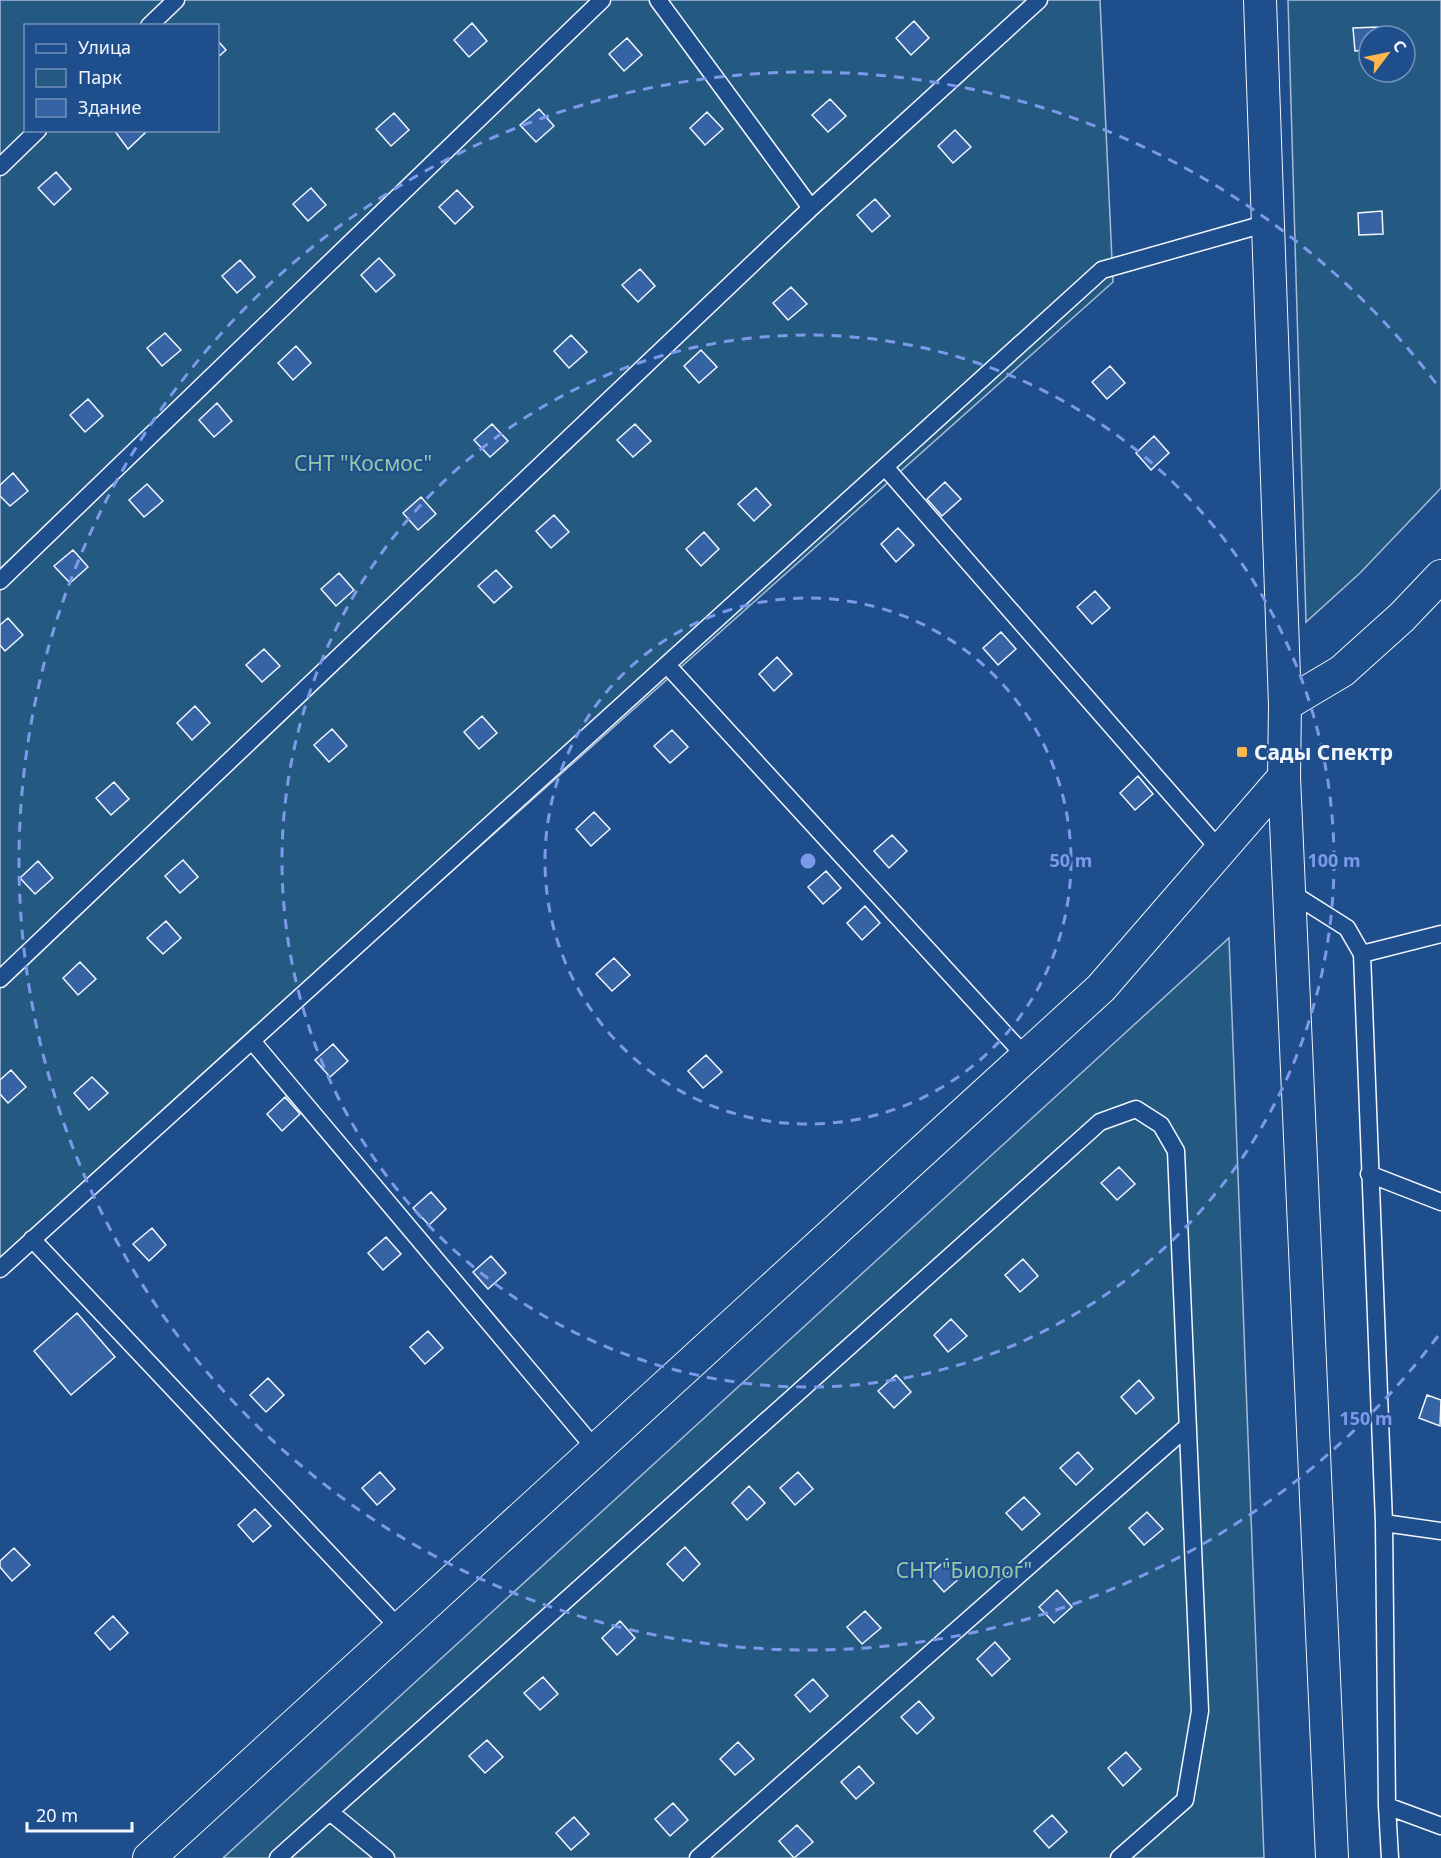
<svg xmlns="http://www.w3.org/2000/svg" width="1441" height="1858" font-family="'Noto Sans',sans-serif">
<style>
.green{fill:#245a82;stroke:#a8bbd7;stroke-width:1.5;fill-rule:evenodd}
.building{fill:#3563a3;stroke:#f2f6ff;stroke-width:1.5}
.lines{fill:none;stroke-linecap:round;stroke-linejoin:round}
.service-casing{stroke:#f2f6ff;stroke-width:19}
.minor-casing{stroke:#f2f6ff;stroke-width:34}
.service{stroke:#1f4e8c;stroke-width:16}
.minor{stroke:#1f4e8c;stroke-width:32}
.ring{fill:none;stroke:#7d9aea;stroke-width:3;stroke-dasharray:10 8}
.poi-dot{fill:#ffb74d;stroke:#1f4e8c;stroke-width:2}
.labels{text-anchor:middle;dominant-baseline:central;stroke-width:4.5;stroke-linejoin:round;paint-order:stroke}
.park-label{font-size:21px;fill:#97c8a6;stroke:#1f4e8c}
.poi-label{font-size:21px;font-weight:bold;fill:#f2f6ff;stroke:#1f4e8c;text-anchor:start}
.centre{fill:#7d9aea;stroke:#1f4e8c;stroke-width:3}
.ring-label{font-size:18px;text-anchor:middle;font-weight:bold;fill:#7d9aea;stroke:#1f4e8c;stroke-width:4.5;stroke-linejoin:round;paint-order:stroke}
</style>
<rect width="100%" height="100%" fill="#1f4e8c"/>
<path class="green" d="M0,0H1100L1113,282L0,1274ZM26,26H218V130H26Z
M1288,0H1441V488L1360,573L1306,622ZM1369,36H1405V72H1369Z
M1229,938L1264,1858H223Z"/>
<path class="building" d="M914,21L929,38L911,55L896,38Z
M472,23L487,41L469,57L454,40Z
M1378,27V36H1369V50L1355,51L1353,28Z
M627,38L642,55L624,71L609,54Z
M218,41L226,50L218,57Z
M830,99L846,116L828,132L812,115Z
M539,109L554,126L536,142L520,125Z
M707,112L723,129L705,145L690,128Z
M394,113L409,130L391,146L376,129Z
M114,130H145L146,132L128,149Z
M955,130L971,147L953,163L938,146Z
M56,172L71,189L54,205L38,188Z
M311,188L326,205L308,221L293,204Z
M457,190L473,207L455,224L439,207Z
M875,199L890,216L872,232L857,215Z
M1382,211L1383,234L1359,235L1358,213Z
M379,258L395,275L376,292L361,275Z
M240,260L255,277L237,293L222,276Z
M640,269L655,286L638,302L622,285Z
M791,287L807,304L788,320L773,303Z
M165,333L181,350L162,366L147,348Z
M571,335L587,352L569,368L554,351Z
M296,346L311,363L293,380L278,363Z
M701,350L717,367L699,383L684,366Z
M1110,366L1125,383L1107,399L1092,382Z
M88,399L103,416L85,432L70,415Z
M217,403L232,421L214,437L199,420Z
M492,424L508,441L490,457L474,440Z
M635,424L651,441L633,457L617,440Z
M1154,436L1169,453L1151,470L1136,453Z
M13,473L28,491L10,506L0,496V485Z
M945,482L961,499L942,516L927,499Z
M147,484L163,501L144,517L129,500Z
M756,488L771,505L754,521L738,504Z
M421,497L436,514L418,530L403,513Z
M554,515L569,532L551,548L536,531Z
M898,528L914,545L896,562L881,544Z
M704,532L719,549L701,566L686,549Z
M73,550L88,567L70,583L54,566Z
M496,570L512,587L494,603L478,586Z
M339,573L354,590L336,606L321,589Z
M1095,591L1110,608L1092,624L1077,607Z
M8,618L23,635L5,651L0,645V625Z
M1001,632L1016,649L998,665L983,648Z
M264,649L280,666L262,682L246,665Z
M777,657L792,674L774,691L759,674Z
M195,706L210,723L192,740L177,723Z
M482,716L497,733L479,749L464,732Z
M332,729L347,746L329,762L314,745Z
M672,730L688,747L670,763L654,746Z
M1138,776L1153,794L1135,810L1120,793Z
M114,782L129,799L111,815L96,798Z
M594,812L610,829L591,846L576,829Z
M892,835L907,851L889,868L874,851Z
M183,860L198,877L180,893L165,876Z
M38,861L53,878L35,894L20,878Z
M826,871L841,888L823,904L808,887Z
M865,906L880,923L862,940L847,923Z
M166,921L181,938L163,954L147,938Z
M614,958L630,975L612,991L596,974Z
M80,962L96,979L78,995L63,978Z
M333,1044L348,1061L330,1077L315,1060Z
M706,1055L722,1072L703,1088L688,1071Z
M11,1070L26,1087L8,1103L0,1094V1080Z
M92,1077L108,1093L89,1110L74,1093Z
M285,1097L300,1114L282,1131L267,1114Z
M1119,1167L1135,1184L1117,1200L1101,1183Z
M431,1192L446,1209L429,1225L413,1208Z
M152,1228L166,1245L149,1261L133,1244Z
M386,1237L401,1254L383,1270L368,1253Z
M491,1256L506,1273L488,1289L473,1272Z
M1023,1259L1038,1276L1020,1292L1005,1275Z
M77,1313L115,1357L71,1395L34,1351Z
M951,1319L967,1336L948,1352L934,1335Z
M428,1331L443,1348L425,1364L410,1347Z
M896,1375L911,1392L894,1408L878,1391Z
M268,1378L284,1395L266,1412L250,1395Z
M1139,1380L1154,1398L1136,1414L1121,1397Z
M1427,1395L1441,1400L1440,1426L1419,1418Z
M1078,1452L1093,1469L1076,1485L1060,1468Z
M380,1472L395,1489L377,1505L362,1488Z
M798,1472L813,1489L795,1505L780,1488Z
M749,1486L765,1503L747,1520L732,1503Z
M1024,1497L1040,1514L1022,1530L1006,1513Z
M255,1509L271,1526L253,1542L238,1525Z
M1147,1512L1163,1529L1144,1545L1129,1528Z
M685,1547L700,1564L683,1581L667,1564Z
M14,1548L30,1565L12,1581L0,1567V1561Z
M947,1559L962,1576L944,1592L929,1575Z
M1057,1590L1072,1607L1054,1623L1039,1607Z
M865,1611L881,1628L862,1644L847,1627Z
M113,1616L128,1633L110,1650L95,1633Z
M620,1621L635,1638L617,1655L602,1638Z
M995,1642L1010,1659L992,1676L977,1659Z
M543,1677L558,1694L540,1710L524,1693Z
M813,1679L828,1696L810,1712L795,1695Z
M919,1701L934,1718L917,1734L901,1717Z
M487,1740L503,1757L485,1773L469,1756Z
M738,1742L754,1759L735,1775L720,1759Z
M1126,1752L1141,1769L1123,1786L1108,1768Z
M859,1766L874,1783L856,1799L841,1782Z
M673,1803L688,1820L670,1836L655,1819Z
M1052,1815L1067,1832L1049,1848L1034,1831Z
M574,1817L589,1834L571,1850L556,1833Z
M797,1825L813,1842L794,1858L779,1841Z"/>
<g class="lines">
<defs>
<path id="service" d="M658,0L811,208
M149,26L176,0
M0,167L38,130
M885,467L1220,850
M0,581L602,0
M667,665L1026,1057
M1290,892L1347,928L1362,954L1384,1523L1387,1806L1390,1858
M1362,954L1441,934
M0,979L811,208L1039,0
M252,1041L597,1451
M1369,1174L1441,1202
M32,1239L401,1630
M0,1269L1102,270L1268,223
M1384,1523L1441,1531
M1387,1806L1441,1826
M330,1812L386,1858
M278,1858L1100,1122L1136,1109L1161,1125L1176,1151L1200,1711L1185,1800L1119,1858
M698,1858L1188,1426"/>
<path id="minor" d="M1260,0L1285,705L1284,777L1332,1858
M1285,705L1342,671L1402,617L1441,576
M149,1858L1101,988L1284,777"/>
</defs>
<use href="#service" class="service-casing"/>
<use href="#minor" class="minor-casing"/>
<use href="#service" class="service"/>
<use href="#minor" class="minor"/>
</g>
<g class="ring">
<circle cx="808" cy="861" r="263"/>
<circle cx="808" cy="861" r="526"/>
<path d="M1438 1336A789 789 0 1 1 1438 386"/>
</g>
<rect class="poi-dot" x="1236" y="746" width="12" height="12" rx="3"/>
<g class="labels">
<g class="park-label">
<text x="363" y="463">СНТ "Космос"</text>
<text x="964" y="1570">СНТ "Биолог"</text>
</g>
<g class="poi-label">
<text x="1254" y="752">Сады Спектр</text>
</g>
</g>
<circle cx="808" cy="861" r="9" class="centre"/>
<g class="ring-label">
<text x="1071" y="867">50 m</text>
<text x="1334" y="867">100 m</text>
<text x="1366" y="1425">150 m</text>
</g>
<rect x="24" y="24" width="195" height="108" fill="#1f4e8c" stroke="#7391ba" stroke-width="1.5"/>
<rect x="36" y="44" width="30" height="9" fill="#1f4e8c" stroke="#7391ba" stroke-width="1.5"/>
<text x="78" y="54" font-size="18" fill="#f2f6ff">Улица</text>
<rect x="36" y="69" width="30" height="18" fill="#245a82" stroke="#7391ba" stroke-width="1.5"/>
<text x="78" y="84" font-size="18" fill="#f2f6ff">Парк</text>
<rect x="36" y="99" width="30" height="18" fill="#3563a3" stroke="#7391ba" stroke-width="1.5"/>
<text x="78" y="114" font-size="18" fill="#f2f6ff">Здание</text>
<g transform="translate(1387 54) rotate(58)"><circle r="28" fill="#1f4e8c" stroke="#7391ba" stroke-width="1.5"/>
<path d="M0-4.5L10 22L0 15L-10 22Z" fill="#ffb74d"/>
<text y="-9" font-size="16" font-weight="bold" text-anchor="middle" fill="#f2f6ff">С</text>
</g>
<path d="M27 1822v9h105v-9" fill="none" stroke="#f2f6ff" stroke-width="3"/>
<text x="36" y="1822" font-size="18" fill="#f2f6ff" stroke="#1f4e8c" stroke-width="4.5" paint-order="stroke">20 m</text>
</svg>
